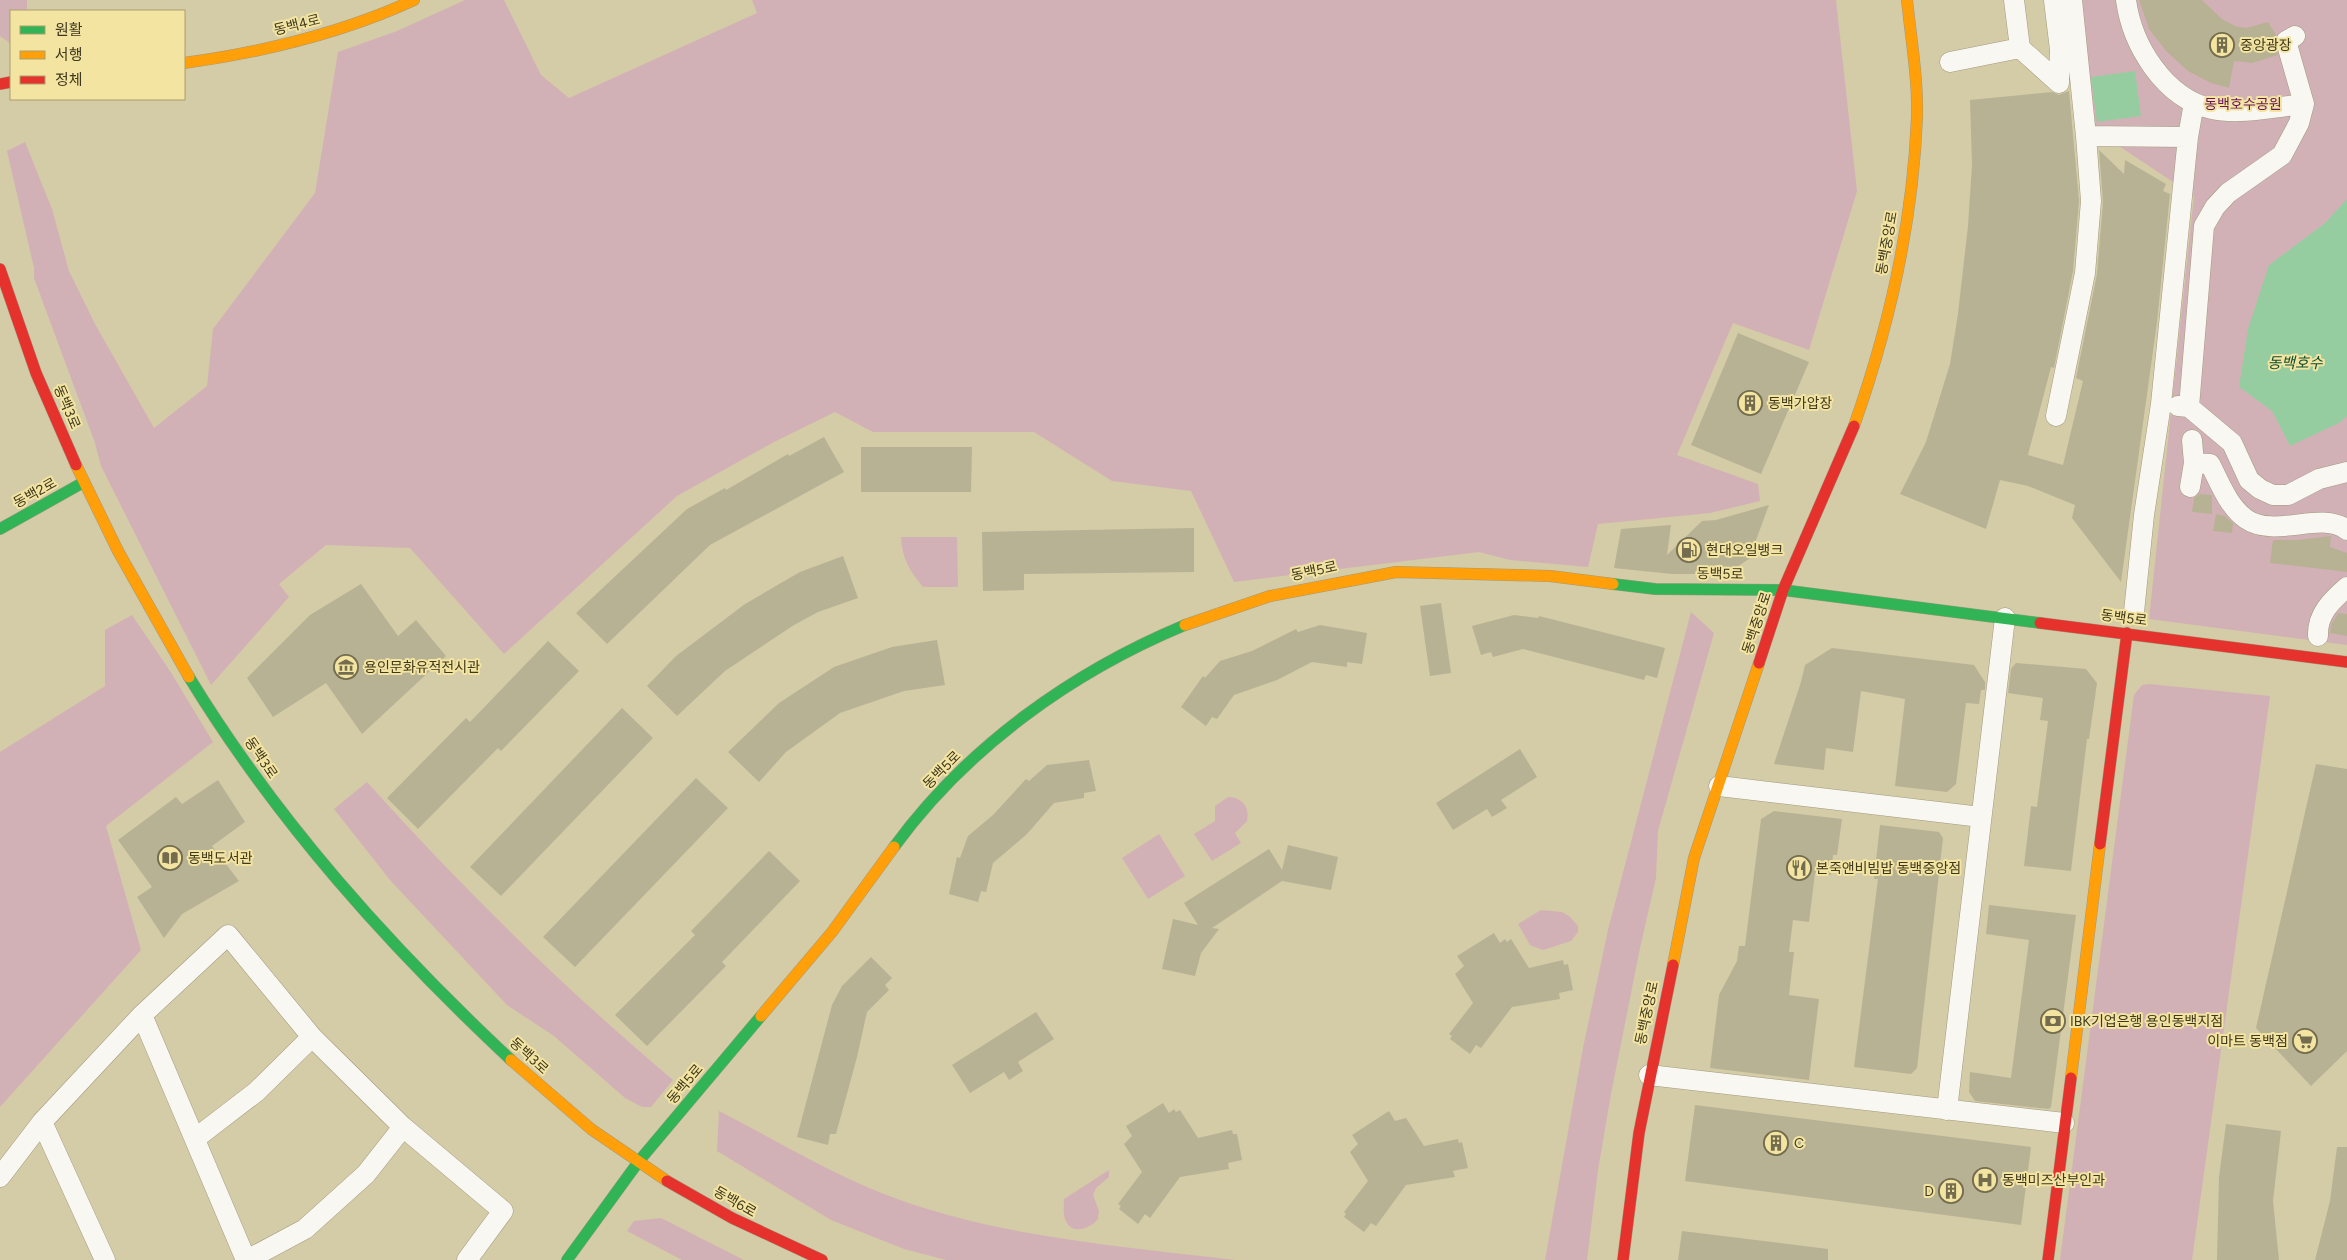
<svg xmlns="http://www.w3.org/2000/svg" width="2347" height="1260" font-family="Figtree,'Noto Sans KR',sans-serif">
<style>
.green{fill:#d2b1b6}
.water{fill:#96cda0}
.building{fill:#b8b295}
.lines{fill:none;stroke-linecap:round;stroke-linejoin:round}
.street-casing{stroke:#a19a7e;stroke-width:21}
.fast-casing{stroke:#a19a7e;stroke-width:12}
.slow-casing{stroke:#a19a7e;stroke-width:12}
.jam-casing{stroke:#a19a7e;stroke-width:12}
.street{stroke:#f9f7f2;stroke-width:20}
.fast{stroke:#30b455;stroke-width:11}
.slow{stroke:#ff9f0a;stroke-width:11}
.jam{stroke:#e5322d;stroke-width:11}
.labels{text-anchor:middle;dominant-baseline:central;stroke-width:4;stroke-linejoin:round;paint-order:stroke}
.street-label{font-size:14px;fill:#3f391e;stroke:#f3e4a1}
.poi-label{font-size:14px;fill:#3f391e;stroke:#f3e4a1;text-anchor:start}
.park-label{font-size:14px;fill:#681458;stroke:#f3e4a1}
.water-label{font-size:15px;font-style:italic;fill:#0f4f30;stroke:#f3e4a1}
</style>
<rect width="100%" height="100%" fill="#d4cba7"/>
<path class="green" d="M0,0H27V11H11V44L0,36Z
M465,0H504L541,75L569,98L757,13L752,0H1836L1857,191L1809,350L1733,323L1677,455L1758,484L1760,501L1710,513L1598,524L1588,567L1510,560L1479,552L1234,582L1191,491L1112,481L1034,432H873L835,412L774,442L677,496L504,654L410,548L326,545L279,584L289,597L211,685L101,466L95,443L34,278V268L7,151L25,142L52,209L69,271L95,324L154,428L207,386L213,329L315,193L338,52L397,31Z
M2068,0H2347V645L2149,619L2194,196L2080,120Z
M901,537H957L958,587H923C909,570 902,558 901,537Z
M1691,612L1714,633L1658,831L1656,878L1640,948L1611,1094L1598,1170L1587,1260H1545L1583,1048L1608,930Z
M132,615L170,671L213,742L106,826L141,950L0,1107V752L105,686V630Z
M2149,684L2270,696L2192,1260H2060L2134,695L2142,685Z
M367,782C462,888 564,988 673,1080L651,1107H642L625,1098L554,1036L507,1005L390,880L334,809Z
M1228,797C1242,797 1250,807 1247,821L1235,833L1241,843L1212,861L1194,834L1215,821V806Z
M1159,834L1185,876L1148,899L1122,858Z
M1541,910L1562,912L1569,916L1578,926V932L1571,941L1543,950L1530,945L1518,924Z
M719,1111C778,1141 837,1178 900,1200C1007,1238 1122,1246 1235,1260H946L904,1249L831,1220L717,1151Z
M1109,1170V1177L1096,1188L1093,1195L1099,1211L1098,1219C1090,1229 1071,1236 1065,1219C1063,1213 1064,1205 1064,1199Z
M661,1218L744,1260H682L627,1231L634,1221Z"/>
<path class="water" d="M2135,71L2141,116L2097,122L2091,77Z
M2347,199V416L2339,423L2290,446L2272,411L2239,387L2248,329L2269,265L2325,223Z"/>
<path class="building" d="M2139,0H2202L2222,19L2235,26L2246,28L2268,22L2276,35L2275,44L2278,55L2252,63L2234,61L2229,88L2211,83L2188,71L2166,51L2149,29Z
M2069,91L2079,201L2073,271L2054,368L2051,367L2028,455L2063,465L2083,381L2076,378L2097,274L2103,202L2099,150L2124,174L2125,160L2166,184L2163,191L2170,194L2157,322L2121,582L2072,518L2075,505L2028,486L2000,480L1986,529L1900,494L1926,442L1950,364L1958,314L1968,226L1972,165L1970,100L2052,92L2059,95Z
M1738,333L1809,362L1761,474L1691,445Z
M824,437L844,472L710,545L607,644L576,613L687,509L725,488L726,490L788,454L789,456Z
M861,447H972L971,492H861Z
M2200,494L2212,495V514L2192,512L2194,498Z
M1769,505L1749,559L1726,574H1672L1614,568L1621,529L1671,525L1667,555L1702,521L1716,520Z
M2216,514L2225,516L2233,523L2232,533L2213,531Z
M1194,528V572L1024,574V590L983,591L982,532Z
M2331,536L2330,547L2347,553V572L2270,563L2273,540H2297Z
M843,556L858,598L818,612L794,625L725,671L677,716L647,686L676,656L745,604L800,572Z
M361,584L398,636L416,620L446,656L362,734L326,683L273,717L247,678L310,615Z
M1441,603L1451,673L1430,676L1420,606Z
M2338,613L2347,614V636L2330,633L2331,625Z
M1514,615L1538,618L1539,616L1665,648L1657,678L1646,675L1644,680L1523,649L1493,657L1491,652L1481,655L1472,626Z
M1320,625L1367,633L1362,664L1347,662V667L1312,662L1277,680L1234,695L1217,719L1212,717L1206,726L1181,707L1203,676L1205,678L1220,661L1252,651L1296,629L1298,632Z
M937,640L945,685L904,691L840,713L786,752L759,782L728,752L779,703L834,667L892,647Z
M548,641L579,671L501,751L498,748L418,829L387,798L466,718L470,722Z
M1832,648L1974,665L1985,682V690H1981L1979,704L1966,703L1956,784L1947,792L1895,786L1905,699L1861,691L1853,752L1826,748L1824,770L1774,764L1801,682L1805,665Z
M2016,663L2086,669L2097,683L2089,739H2087L2071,871L2024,866L2031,806L2037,807L2048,721L2040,720L2043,698L2008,693L2011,669Z
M622,708L653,738L501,896L470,867Z
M1520,749L1537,777L1501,800L1507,808L1492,817L1487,809L1453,830L1436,803Z
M1089,760L1096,791L1084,793V798L1054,803L1027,834L993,863L986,892L981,891L978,902L949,894L957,857L960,858L968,836L993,815L1026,779L1029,781L1047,765Z
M2316,764L2347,769V1051L2311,1086L2256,1028Z
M696,778L728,808L575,967L543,937Z
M218,780L245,822L212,846L239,881L182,914L164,938L137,897L152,887L118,840L176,797L182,804Z
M1774,811L1842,819L1837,855H1833L1831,875L1815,873L1809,922L1793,920L1789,952H1794L1789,995L1819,999L1809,1080L1710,1068L1719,995L1737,961L1739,946H1745L1761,819Z
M1880,825L1939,832L1943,838L1917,1068L1911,1074L1854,1067L1878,879H1874Z
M1288,845L1338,857L1331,890L1282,881L1212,928L1219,929L1201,953L1195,976L1162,969L1173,919L1198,925L1184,903L1269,849L1282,870Z
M769,851L800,881L722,962L726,966L647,1046L615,1015L695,935L691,931Z
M1989,905L2076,915L2051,1107L2049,1109L1975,1101L1969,1092L1970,1072L2011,1078L2029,940L1986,934Z
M1494,933L1500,943L1505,939L1507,942L1511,939L1529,968L1563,960L1564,965L1568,964L1573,990L1559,993L1560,999L1512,1007L1481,1048L1476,1045L1470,1054L1450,1039L1452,1036L1449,1034L1473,1003L1455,974L1464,966L1457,956Z
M871,957L892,978L885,985L889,990L867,1012L857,1057L836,1134H830L828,1145L797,1137L832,1005L842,986Z
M1036,1012L1054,1039L1018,1062L1023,1071L1009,1080L1004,1072L970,1093L952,1065Z
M1163,1103L1169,1113L1174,1109L1176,1112L1180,1110L1198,1138L1232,1130L1233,1134H1237L1242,1160L1228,1163L1229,1169L1180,1177L1150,1218L1145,1214L1138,1224L1119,1209L1121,1206L1118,1204L1142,1172L1124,1144L1132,1136L1126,1126Z
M1695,1105L2031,1147L2021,1225L1685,1181Z
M1389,1111L1395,1121L1406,1118L1424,1146L1458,1139L1459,1143L1462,1142L1468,1168L1453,1171L1455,1177L1406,1185L1376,1226L1371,1223L1364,1232L1344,1217L1346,1214L1344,1212L1368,1181L1350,1152L1358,1144L1352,1135Z
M2226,1124L2281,1131L2273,1201L2279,1260H2217L2219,1177Z
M2337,1147H2347V1260H2315L2330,1201Z
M1682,1231L1828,1249V1260H1678Z"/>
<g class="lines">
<defs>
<path id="street" d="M2014,0L2020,48L2059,83
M2054,0L2060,50L2059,83
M2072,0L2086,136
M2126,0C2132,45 2164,98 2212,109C2238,115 2276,107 2304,104
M1950,62L2020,48
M2178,406L2189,407L2232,443L2249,480L2260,489L2273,495H2288L2319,479L2347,472
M2189,407L2204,226L2215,207L2228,193L2282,155L2299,123L2304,104L2286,41L2295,36
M2056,416L2085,273L2091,201L2086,136L2188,137
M2194,463L2210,464C2220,483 2228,506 2246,519C2275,539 2323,510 2347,530
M2190,487L2194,463L2192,440
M2134,612L2144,515L2161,404L2188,137L2194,103
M2318,636C2317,614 2332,600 2347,587
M1719,786L1981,817
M142,1015L246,1260
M1649,1075L2064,1123
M1947,1110L2005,618
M42,1122L142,1015L228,935L312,1037L403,1127L503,1211L467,1260
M196,1138L256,1092L312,1037
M0,1177L42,1122L105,1260
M247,1260L305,1229L366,1174L403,1127"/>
<path id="fast" d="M0,529L84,482
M1613,584L1655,589L1783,590L2040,623
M189,677C277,821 388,945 511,1060
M894,847C967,747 1072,672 1185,625
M567,1260L639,1161L761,1016"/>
<path id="slow" d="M184,63C264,52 340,34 414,0
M1854,426C1889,327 1913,222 1917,117C1918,78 1911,39 1907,0
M76,465L118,551L189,677
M1185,625L1270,596L1396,572L1550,576L1613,584
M1673,965L1694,858L1759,663
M761,1016L832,932L894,847
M511,1060L591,1129L667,1181
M2071,1078L2100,844"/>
<path id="jam" d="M0,84L11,82
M0,269L36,373L76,465
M2040,623L2347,662
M1759,663L1783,590L1854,426
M2100,844L2127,633
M667,1181L732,1218L822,1260
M1623,1260L1639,1133L1673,965
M2048,1260L2071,1078"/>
</defs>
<use href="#street" class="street-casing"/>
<use href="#fast" class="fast-casing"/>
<use href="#slow" class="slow-casing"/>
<use href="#jam" class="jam-casing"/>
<use href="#street" class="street"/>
<use href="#fast" class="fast"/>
<use href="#slow" class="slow"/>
<use href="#jam" class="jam"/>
</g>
<defs>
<symbol id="building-ring" viewBox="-11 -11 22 22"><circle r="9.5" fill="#f3e4a1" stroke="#736c4e" stroke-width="1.5"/><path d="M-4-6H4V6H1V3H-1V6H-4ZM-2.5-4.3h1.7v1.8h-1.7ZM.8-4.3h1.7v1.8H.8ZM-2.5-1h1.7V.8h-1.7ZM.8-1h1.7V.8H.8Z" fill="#736c4e"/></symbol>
<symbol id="fuel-ring" viewBox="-11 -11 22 22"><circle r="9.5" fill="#f3e4a1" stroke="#736c4e" stroke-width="1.5"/><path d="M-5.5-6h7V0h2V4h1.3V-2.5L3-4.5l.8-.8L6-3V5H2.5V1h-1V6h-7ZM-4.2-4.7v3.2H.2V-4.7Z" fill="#736c4e"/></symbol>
<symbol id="museum-ring" viewBox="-11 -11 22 22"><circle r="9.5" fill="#f3e4a1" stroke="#736c4e" stroke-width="1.5"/><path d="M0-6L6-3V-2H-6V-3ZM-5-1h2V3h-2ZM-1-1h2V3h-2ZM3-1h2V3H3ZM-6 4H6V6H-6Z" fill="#736c4e"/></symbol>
<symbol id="library-ring" viewBox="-11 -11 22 22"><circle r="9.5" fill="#f3e4a1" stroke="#736c4e" stroke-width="1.5"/><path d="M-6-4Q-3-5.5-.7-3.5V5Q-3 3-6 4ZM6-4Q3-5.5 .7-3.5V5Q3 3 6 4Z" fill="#736c4e"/></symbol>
<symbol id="restaurant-ring" viewBox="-11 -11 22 22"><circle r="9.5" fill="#f3e4a1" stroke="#736c4e" stroke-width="1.5"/><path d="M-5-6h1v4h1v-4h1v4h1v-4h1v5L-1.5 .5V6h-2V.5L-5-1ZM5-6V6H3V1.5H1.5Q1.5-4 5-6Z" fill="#736c4e"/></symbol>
<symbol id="bank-ring" viewBox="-11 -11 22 22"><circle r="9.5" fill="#f3e4a1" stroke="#736c4e" stroke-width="1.5"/><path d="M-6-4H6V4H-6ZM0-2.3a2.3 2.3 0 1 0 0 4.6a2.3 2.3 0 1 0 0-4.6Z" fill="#736c4e"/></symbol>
<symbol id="supermarket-ring" viewBox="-11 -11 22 22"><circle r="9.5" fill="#f3e4a1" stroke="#736c4e" stroke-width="1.5"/><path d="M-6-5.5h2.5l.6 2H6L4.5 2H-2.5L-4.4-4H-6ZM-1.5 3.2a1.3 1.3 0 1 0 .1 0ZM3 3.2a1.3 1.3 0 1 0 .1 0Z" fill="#736c4e"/></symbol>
<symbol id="hospital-ring" viewBox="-11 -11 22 22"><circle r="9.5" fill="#f3e4a1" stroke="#736c4e" stroke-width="1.5"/><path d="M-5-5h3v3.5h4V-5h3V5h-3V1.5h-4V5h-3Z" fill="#736c4e"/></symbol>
</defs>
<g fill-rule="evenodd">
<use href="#building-ring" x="2208" y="31" width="28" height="28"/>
<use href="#building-ring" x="1736" y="389" width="28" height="28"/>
<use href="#fuel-ring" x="1675" y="536" width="28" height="28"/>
<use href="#museum-ring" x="332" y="653" width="28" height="28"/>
<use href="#library-ring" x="156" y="844" width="28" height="28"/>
<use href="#restaurant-ring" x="1785" y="854" width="28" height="28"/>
<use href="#bank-ring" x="2039" y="1007" width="28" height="28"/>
<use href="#supermarket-ring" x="2291" y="1027" width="28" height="28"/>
<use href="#building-ring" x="1762" y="1129" width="28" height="28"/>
<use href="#hospital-ring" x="1971" y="1166" width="28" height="28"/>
<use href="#building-ring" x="1937" y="1177" width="28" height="28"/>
</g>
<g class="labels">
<g class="street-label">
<text transform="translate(297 25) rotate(-14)">동백4로</text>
<text transform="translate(1887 243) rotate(-80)">동백중앙로</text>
<text transform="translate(67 407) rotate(67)">동백3로</text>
<text transform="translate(35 493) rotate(-29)">동백2로</text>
<text transform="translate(1314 571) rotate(-12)">동백5로</text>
<text transform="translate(1720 574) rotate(1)">동백5로</text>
<text transform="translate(2124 618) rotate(7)">동백5로</text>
<text transform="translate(1757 623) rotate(-72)">동백중앙로</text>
<text transform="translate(261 758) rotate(56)">동백3로</text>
<text transform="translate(942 770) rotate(-45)">동백5로</text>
<text transform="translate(1647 1013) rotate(-78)">동백중앙로</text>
<text transform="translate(529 1056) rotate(42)">동백3로</text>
<text transform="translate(685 1084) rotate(-50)">동백5로</text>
<text transform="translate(735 1202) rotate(30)">동백6로</text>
</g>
<g class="poi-label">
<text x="2240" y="45">중앙광장</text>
<text x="1768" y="403">동백가압장</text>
<text x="1706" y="550">현대오일뱅크</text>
<text x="364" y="667">용인문화유적전시관</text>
<text x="188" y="858">동백도서관</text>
<text x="1816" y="868">본죽앤비빔밥 동백중앙점</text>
<text x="2070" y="1021">IBK기업은행 용인동백지점</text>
<text x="2288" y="1041" text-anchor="end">이마트 동백점</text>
<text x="1794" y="1143">C</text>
<text x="2002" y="1180">동백미즈산부인과</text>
<text x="1934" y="1191" text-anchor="end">D</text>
</g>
<g class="park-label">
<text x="2243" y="104">동백호수공원</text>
</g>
<g class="water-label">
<text x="2295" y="363">동백호수</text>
</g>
</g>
<rect x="10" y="10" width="175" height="90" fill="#f3e4a1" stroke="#aba06d"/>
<rect x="20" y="26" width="25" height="8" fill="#30b455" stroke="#aba06d"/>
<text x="55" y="35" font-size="15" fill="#3f391e">원활</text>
<rect x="20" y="51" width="25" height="8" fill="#ff9f0a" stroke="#aba06d"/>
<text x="55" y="60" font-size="15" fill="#3f391e">서행</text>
<rect x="20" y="76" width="25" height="8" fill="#e5322d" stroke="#aba06d"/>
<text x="55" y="85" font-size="15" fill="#3f391e">정체</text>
</svg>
